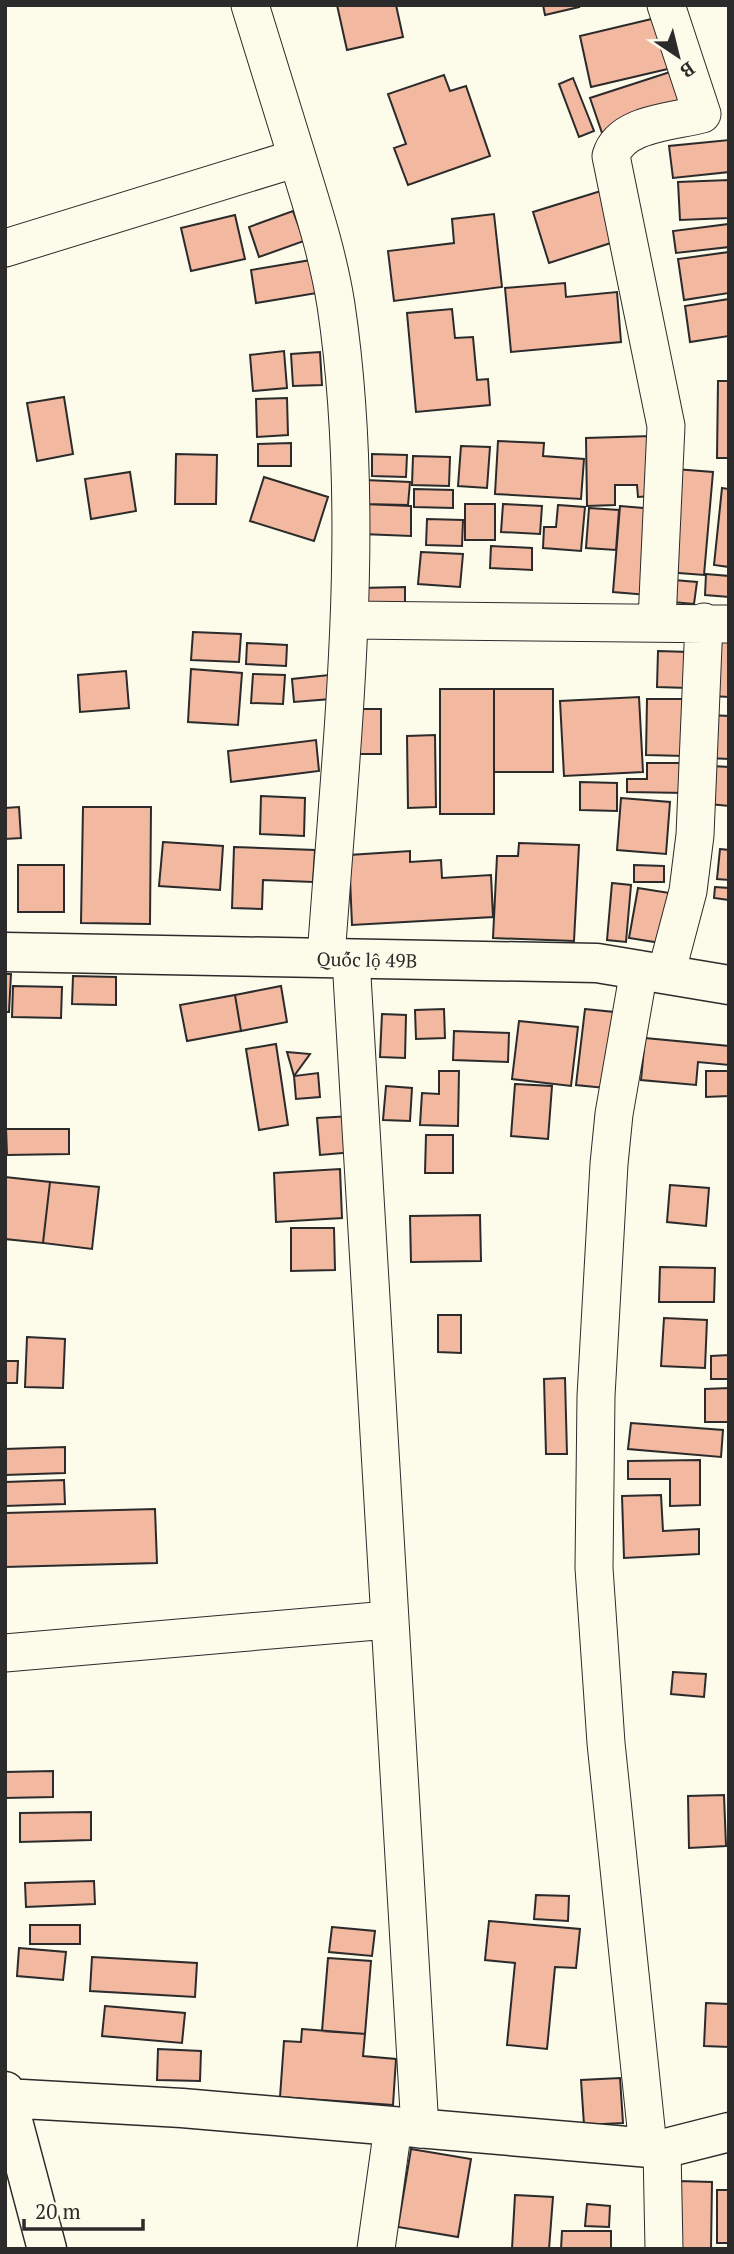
<svg xmlns="http://www.w3.org/2000/svg" width="734" height="2254" font-family="'PT Serif',serif">
<style>
.building{fill:#f2b8a0;stroke:#2b2b2b;stroke-width:2}
.lines{fill:none;stroke-linecap:round;stroke-linejoin:round}
.minor-casing{stroke:#2b2b2b;stroke-width:39}
.tertiary-casing{stroke:#2b2b2b;stroke-width:41}
.primary-casing{stroke:#2b2b2b;stroke-width:41}
.minor{stroke:#fdfbea;stroke-width:37}
.tertiary{stroke:#fdfbea;stroke-width:38}
.primary{stroke:#fdfbea;stroke-width:38}
.labels{text-anchor:middle;dominant-baseline:central;stroke-width:5;stroke-linejoin:round;paint-order:stroke}
.street-label{font-size:19px;fill:#2b2b2b;stroke:#fdfbea}
</style>
<rect width="100%" height="100%" fill="#fdfbea"/>
<path class="building" d="M337,5H396L403,37L347,50Z
M543,5H578L579,7L545,15Z
M660,17L672,68L591,87L580,36Z
M673,71L684,106L602,133L590,98Z
M444,75L450,91L466,86L490,156L408,185L394,148L406,144L388,94Z
M573,78L594,131L579,137L559,84Z
M729,140V172L673,178L669,146Z
M729,180V218L680,220L678,182Z
M604,190L620,240L549,263L533,212Z
M293,211L304,241L259,257L249,227Z
M494,214L502,287L394,301L388,251L454,243L452,219Z
M235,215L245,259L191,271L181,228Z
M729,224V247L676,253L673,231Z
M729,252V293L684,300L678,259Z
M311,260L317,293L256,303L251,270Z
M565,283L566,297L617,292L621,342L511,352L505,288Z
M729,299V336L690,342L685,306Z
M452,309L455,338L473,337L477,380L488,379L490,405L416,412L407,313Z
M284,351L287,388L253,391L250,355Z
M320,352L322,385L293,386L291,354Z
M718,381H729V458H717Z
M64,397L73,454L37,461L27,403Z
M287,398L288,435L257,437L256,399Z
M651,436L652,496L638,497L637,485H615V505L587,506L586,438Z
M498,441L544,443L543,456L584,459L581,499L495,494Z
M291,443V466H258V444Z
M461,446L490,447L487,488L458,486Z
M176,454L217,455L216,504H175Z
M372,454L407,455L406,477L372,476Z
M413,456L450,457L449,486L412,485Z
M675,469L713,472L704,575L666,572Z
M130,472L136,511L91,519L85,479Z
M264,477L328,497L314,541L250,521Z
M365,480L410,482L408,505L364,504Z
M722,488L729,489V567L714,565Z
M414,489L453,490V508L414,507Z
M363,504L411,506V536L362,534Z
M465,504H495V540H465Z
M503,504L542,506L540,534L501,532Z
M558,505L585,507L581,551L543,548L544,527H556Z
M620,506L655,509L648,595L613,592Z
M589,508L619,510L616,550L586,548Z
M427,519L463,520L462,546L426,545Z
M491,546L532,548V570L490,568Z
M421,552L463,554L460,587L418,584Z
M706,574L729,576V597L705,595Z
M674,580L697,582L694,604L672,602Z
M405,587V612H360V588Z
M193,632L241,634L239,662L191,660Z
M716,639H729V697L712,696Z
M247,643L287,645L286,666L246,664Z
M658,651L689,652L688,688L657,687Z
M191,669L242,673L238,725L188,722Z
M126,671L129,708L80,712L78,675Z
M253,674L285,675L283,704L251,703Z
M329,675L331,699L294,702L292,679Z
M440,689H494V814H440Z
M494,689H553V772H494Z
M639,697L643,772L564,776L560,701Z
M647,699H687L685,756L646,755Z
M352,709H381V754H352Z
M709,715L729,716V759L708,758Z
M435,735L436,807L408,808L407,736Z
M316,740L319,771L231,782L228,751Z
M647,763H686V793L627,792V779H647Z
M712,766L729,767V806L709,804Z
M580,782L617,783V811L580,810Z
M261,796L305,798L304,836L260,834Z
M621,798L670,802L666,854L617,850Z
M19,807L21,838L5,839V808Z
M83,807H151L150,924L81,923Z
M163,842L223,846L220,890L159,886Z
M519,843L579,845L574,941L493,938L497,856H518Z
M234,847L315,850L313,882L263,880L262,909L232,908Z
M720,849L729,850V880L717,879Z
M410,851V862L441,860L442,878L491,875L493,917L352,925L349,855Z
M18,865H64V912H18Z
M634,865L664,866V882H634Z
M612,883L631,885L626,942L607,940Z
M715,887L729,888V900L714,898Z
M638,888L676,894L667,944L629,938Z
M5,974H11L9,1012H5Z
M73,976L116,977V1005L72,1004Z
M13,986L62,987L61,1018L12,1017Z
M281,986L287,1022L241,1031L235,995Z
M235,995L241,1031L187,1041L180,1005Z
M444,1009L445,1038L416,1039L415,1010Z
M585,1009L614,1012L605,1088L576,1085Z
M382,1014L406,1015L405,1058L380,1057Z
M519,1021L578,1027L571,1086L512,1079Z
M454,1031L509,1033L508,1062L453,1060Z
M645,1038L729,1046V1065L698,1062L696,1085L641,1080Z
M276,1044L288,1125L259,1130L246,1049Z
M287,1052L310,1054L294,1076Z
M439,1071H459L458,1126L420,1125L422,1093L439,1094Z
M706,1071H729V1096L706,1097Z
M318,1073L320,1097L296,1099L294,1076Z
M515,1084L552,1086L548,1139L511,1136Z
M386,1086L412,1088L410,1121L383,1120Z
M352,1116L354,1152L320,1155L317,1118Z
M6,1129H69V1154L7,1155Z
M426,1135H453V1173H425Z
M340,1169L342,1218L276,1222L274,1173Z
M5,1177L50,1182L43,1243L5,1239Z
M50,1182L99,1187L92,1249L43,1243Z
M670,1185L709,1188L706,1226L667,1222Z
M480,1215L481,1261L411,1262L410,1216Z
M291,1228H334L335,1270L291,1271Z
M660,1267L715,1268L714,1302H659Z
M438,1315H461V1353L438,1352Z
M664,1318L707,1320L705,1368L661,1366Z
M27,1337L65,1339L63,1388L25,1387Z
M729,1355V1379H711V1356Z
M5,1361H18L17,1383H5Z
M565,1378L567,1454H546L544,1379Z
M729,1388V1422H705V1389Z
M631,1423L723,1430L721,1457L628,1449Z
M65,1447V1473L5,1475V1449Z
M700,1460V1505L670,1506V1479H628V1461Z
M64,1480L65,1504L5,1506V1482Z
M661,1495L663,1531L699,1529V1554L624,1558L622,1496Z
M155,1509L157,1563L5,1567V1513Z
M673,1672L706,1674L704,1697L671,1694Z
M53,1771V1797L5,1798V1772Z
M724,1795L726,1846L689,1848L688,1796Z
M91,1812V1840L20,1842V1813Z
M94,1881L95,1904L26,1907L25,1883Z
M536,1895L569,1896L568,1921L534,1919Z
M489,1921L580,1929L576,1968L555,1967L547,2049L507,2045L515,1963L485,1960Z
M30,1925H80V1944H30Z
M332,1927L375,1931L372,1956L329,1952Z
M19,1948L66,1952L63,1980L17,1976Z
M92,1957L197,1963L195,1997L90,1991Z
M328,1958L371,1961L365,2034L322,2031Z
M706,2003L729,2004V2047L704,2046Z
M105,2006L185,2013L182,2043L102,2036Z
M302,2029L365,2034L363,2056L396,2059L393,2105L280,2097L284,2041L301,2042Z
M158,2049L201,2051L200,2081L157,2080Z
M620,2078L623,2123L584,2125L581,2080Z
M411,2149L471,2159L458,2237L398,2227Z
M678,2181L712,2182L711,2249H677Z
M717,2190H729V2243H717Z
M515,2195L553,2197L549,2249H512Z
M587,2204L610,2206L609,2227L585,2226Z
M562,2231H611V2249H561Z"/>
<g class="lines">
<defs>
<path id="minor" d="M250,5C266,56 281,106 297,157C312,206 328,254 336,305C368,520 341,742 326,958
M5,248L297,158
M349,620L729,624
M657,621L666,426L611,156C621,123 672,122 702,114L666,5
M351,959L420,2129
M639,970L614,1114L609,1164L596,1396L594,1568L606,1743L648,2147
M666,974L688,891L695,835L704,622
M5,1653L388,1620
M662,2149L664,2249
M376,2249L393,2127"/>
<path id="tertiary" d="M5,2091L47,2249
M5,2098L182,2108L662,2149L729,2132"/>
<g id="primary">
<path id="s1" d="M5,952L597,963L729,985"/>
</g>
</defs>
<use href="#minor" class="minor-casing"/>
<use href="#tertiary" class="tertiary-casing"/>
<use href="#primary" class="primary-casing"/>
<use href="#minor" class="minor"/>
<use href="#tertiary" class="tertiary"/>
<use href="#primary" class="primary"/>
</g>
<g class="labels">
<g class="street-label">
<text stroke="none"><textPath href="#s1" startOffset="362">Quốc lộ 49B</textPath></text>
</g>
</g>
<rect width="734" height="2254" fill="none" stroke="#2b2b2b" stroke-width="14"/>
<g transform="translate(678 56) rotate(145)" stroke="#fdfbea" stroke-width="5" paint-order="stroke">
<path d="M0-5L12 26L0 18L-12 26Z" fill="#2b2b2b"/>
<text y="-10" font-size="19" font-weight="bold" text-anchor="middle" fill="#2b2b2b">B</text>
</g>
<path d="M24 2219v10h119v-10" fill="none" stroke="#2b2b2b" stroke-width="3.5"/>
<text x="35" y="2219" font-size="21" fill="#2b2b2b" stroke="#fdfbea" stroke-width="5" paint-order="stroke">20 m</text>
</svg>
